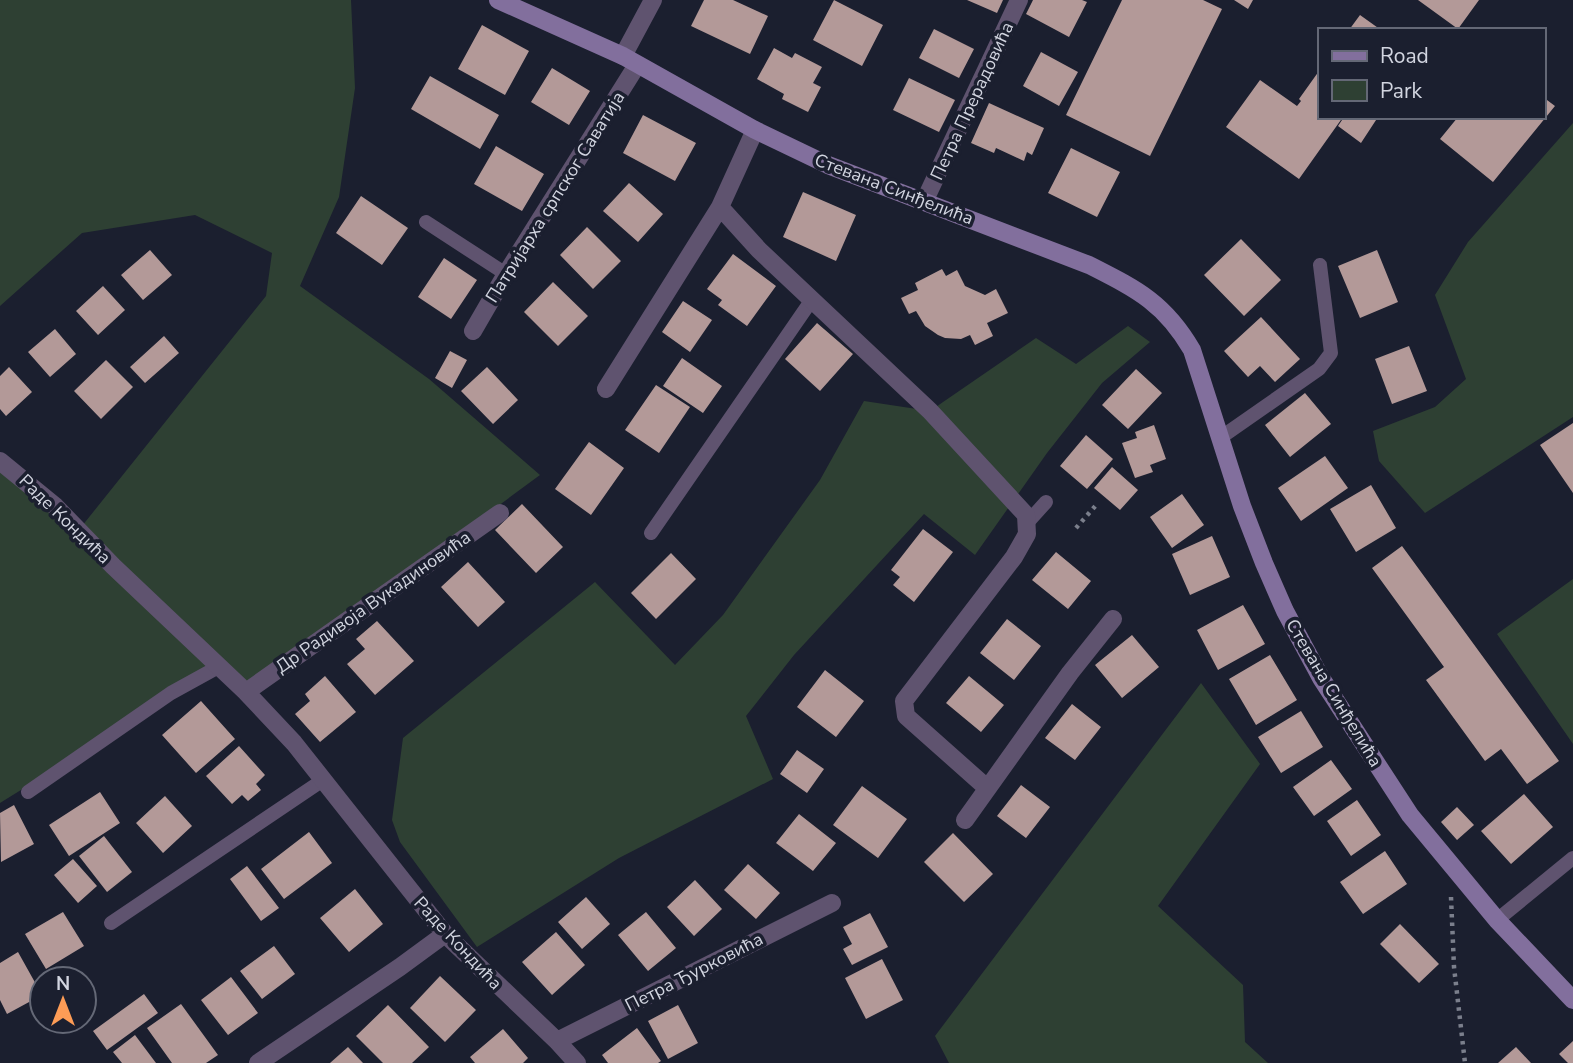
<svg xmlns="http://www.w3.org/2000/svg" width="1573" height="1063" font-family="'Nunito Sans',sans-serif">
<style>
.green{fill:#2e4033}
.building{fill:#b39998}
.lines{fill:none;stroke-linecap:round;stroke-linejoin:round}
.path{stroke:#7b7f8c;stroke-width:4.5;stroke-dasharray:3.5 5;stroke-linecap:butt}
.lane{stroke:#5f536f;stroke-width:14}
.street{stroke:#5f536f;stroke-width:18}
.secondary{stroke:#826f9d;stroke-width:18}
.labels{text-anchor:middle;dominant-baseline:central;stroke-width:7;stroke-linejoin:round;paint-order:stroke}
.street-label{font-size:18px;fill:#d2d5e0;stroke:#1b1f2f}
</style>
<rect width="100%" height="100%" fill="#1b1f2f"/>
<path class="green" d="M0,0H351L355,88L339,197L300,286L429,379L540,475L246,692L219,667L0,803V462L78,531L266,296L272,253L195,215L82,233L0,306Z
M1573,123V417L1425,513L1379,461L1373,431L1435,407L1466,379L1435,295L1468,242Z
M1128,326L1150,342L1102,383L1047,453L975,555L924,514L794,655L746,716L773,779L619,858L477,947L400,842L392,820L403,738L595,582L675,665L723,615L820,480L864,401L930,411L1036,338L1076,364Z
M1573,579V744L1497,634Z
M1201,683L1260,764L1158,906L1243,985L1245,1042L1268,1063H949L935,1036Z"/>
<path class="building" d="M704,0H733L768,16L750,54L691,26Z
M834,0L883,25L862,66L813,40Z
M967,0H1003L997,13Z
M1033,0H1082L1087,2L1069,37L1026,14Z
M1122,0H1203L1222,9L1150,156L1066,115Z
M1234,0H1253L1248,9Z
M1418,0H1479L1458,29Z
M1360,15L1381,30H1349Z
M482,25L529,51L505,95L458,69Z
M934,29L974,49L959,78L919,58Z
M774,48L792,58L795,53L822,67L813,83L821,87L808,112L782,99L784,94L757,79Z
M1041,52L1078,72L1059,106L1023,86Z
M552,68L590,91L569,125L531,102Z
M1319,71V117H1343L1299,179L1226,127L1260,80L1297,106L1301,101L1299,99Z
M430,76L499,115L480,149L411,109Z
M909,78L955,100L939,132L893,110Z
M1543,97L1555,106L1493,182L1440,139L1458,117H1543Z
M989,103L1044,128L1032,155L1027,152L1024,161L996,148L994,153L971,143Z
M643,115L696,143L675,181L623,153Z
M1344,117H1378L1361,143L1338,126Z
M496,146L544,174L522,211L474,184Z
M1071,148L1120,172L1097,217L1048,193Z
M629,183L663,214L638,242L603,211Z
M803,192L856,215L836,261L783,237Z
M361,196L408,228L382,265L336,233Z
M587,227L621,261L593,289L560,255Z
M1241,239L1281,280L1244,316L1204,275Z
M150,250L172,275L143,300L121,275Z
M1377,250L1398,302L1360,318L1338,266Z
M733,254L776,286L747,326L718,305L722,300L707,289Z
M444,258L477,280L451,319L418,297Z
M942,269L946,276L957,270L965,286L985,295L996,289L1008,313L987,323L993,336L975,345L970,335L961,339L945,338L938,335L925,326L916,311L909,314L901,298L918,290L915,283Z
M553,282L588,316L558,346L524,312Z
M103,286L125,310L98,335L76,311Z
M683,301L712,320L690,352L662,332Z
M1261,317L1300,359L1275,382L1260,366L1248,377L1224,351Z
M817,323L853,354L820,391L785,359Z
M55,329L76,354L50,377L28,352Z
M164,336L179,353L145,383L130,367Z
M1409,346L1427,391L1392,404L1375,359Z
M450,351L467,360L452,388L435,378Z
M682,358L722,386L703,413L663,386Z
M106,360L133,387L101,419L74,391Z
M9,367L32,392L6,416L0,409V376Z
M487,367L518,400L493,424L461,391Z
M1136,369L1162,393L1128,429L1102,405Z
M656,385L690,407L659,453L625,430Z
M1305,393L1331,424L1290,457L1265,425Z
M1573,423V493L1540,445Z
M1154,425L1166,459L1150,465L1153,472L1135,478L1122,443L1137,438L1135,432Z
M1086,435L1113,459L1087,489L1060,466Z
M589,442L624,468L591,515L555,489Z
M1325,456L1348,488L1301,521L1278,488Z
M1112,467L1138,490L1120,510L1094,488Z
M1371,485L1396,528L1356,552L1330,509Z
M1182,494L1204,525L1172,548L1150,517Z
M522,504L563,547L536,573L495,530Z
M923,529L953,552L914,602L893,585L900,577L891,570Z
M1212,536L1230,577L1190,595L1172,554Z
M1402,546L1559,761L1527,784L1501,749L1485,761L1426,680L1444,667L1372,568Z
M1056,552L1091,581L1068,609L1032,580Z
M671,553L696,579L656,619L631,593Z
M468,562L505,602L478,627L441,587Z
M1243,605L1265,644L1218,670L1197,630Z
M1007,619L1041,646L1014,680L980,653Z
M377,621L414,661L375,695L347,664L365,649L356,639Z
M1132,635L1159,667L1122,698L1095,665Z
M1270,655L1297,700L1256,725L1229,679Z
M825,670L864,701L836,737L797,707Z
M325,676L356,712L320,742L295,714L310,701L305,694Z
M969,676L1004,705L981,732L946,703Z
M201,701L235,739L196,773L162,735Z
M1072,704L1101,727L1075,760L1045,738Z
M1301,711L1323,747L1281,773L1258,737Z
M239,746L265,775L256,784L261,790L248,801L242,795L232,804L206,776Z
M797,750L824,769L807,793L780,774Z
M1331,760L1352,789L1314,816L1293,787Z
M1021,785L1050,807L1026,838L997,816Z
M862,786L907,819L878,858L833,825Z
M100,792L120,823L69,856L49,825Z
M1524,794L1553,827L1511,864L1481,831Z
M165,796L192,826L163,853L136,823Z
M1357,800L1381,835L1351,856L1327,821Z
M14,805L34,844L1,862L0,813Z
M1457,807L1474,825L1457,840L1441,822Z
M799,814L836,843L813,871L776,843Z
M309,832L332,863L284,899L261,869Z
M953,833L993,874L964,902L924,862Z
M104,836L132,872L107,892L79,856Z
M1385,851L1407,884L1363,914L1340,882Z
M73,859L97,886L78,903L54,875Z
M748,864L780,893L756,919L724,890Z
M247,866L279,908L261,921L230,879Z
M695,880L722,909L694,936L667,907Z
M355,889L383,924L349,952L320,918Z
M586,897L610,924L582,949L558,922Z
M63,912L84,946L46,969L25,934Z
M646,912L676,948L648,971L618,935Z
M870,913L888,947L852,965L843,949L852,944L843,927Z
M1400,924L1439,964L1419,983L1380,944Z
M556,932L585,965L552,995L522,962Z
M274,946L295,974L262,999L240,971Z
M18,952L42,995L7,1014L0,1000V963Z
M882,959L903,1000L866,1019L845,978Z
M440,976L476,1010L445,1042L410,1008Z
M231,977L258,1013L228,1035L201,1000Z
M144,994L158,1013L107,1050L93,1031Z
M181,1004L218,1055L206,1063H172L147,1028Z
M388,1005L429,1047L412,1063H383L356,1036Z
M678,1005L698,1043L668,1059L648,1021Z
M637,1028L661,1061L658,1063H608L602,1055Z
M503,1029L528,1058L523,1063H475L470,1057Z
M135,1035L156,1063H122L113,1052Z
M1573,1041V1063H1568L1559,1054Z
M348,1047L363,1063H330Z
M1516,1047L1531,1063H1498Z"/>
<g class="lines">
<path class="path" d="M1076,528L1098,503
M1451,897L1454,967L1465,1063"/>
<path class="lane" d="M426,222L506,274
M1220,438L1319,369L1331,353L1320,265
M1027,523L1046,502
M651,533L811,301
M28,792L171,693L220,666
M1497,920L1573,858
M111,923L323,780"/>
<path class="street" d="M623,56L653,0
M924,202L1019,0
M720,207L759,250L930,411L1026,515L1027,534L1014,557L904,701L906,716L987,788
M473,331L506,274L637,65
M606,389L720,207L755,130
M0,461L55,506L113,566L246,692L294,743L445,934L557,1041L577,1063
M246,692L500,513
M965,820L1070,673L1113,619
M557,1041L832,903
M258,1063L400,967L445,934"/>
<path class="secondary" d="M498,0L623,56L755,130L828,165L1089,265C1136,289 1164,302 1192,350L1242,506L1264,563L1285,611L1321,678L1410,815L1497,920L1573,1000"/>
</g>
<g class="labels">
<g class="street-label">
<text transform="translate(972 101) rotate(-65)">Петра Прерадовића</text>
<text transform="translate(894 189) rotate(21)">Стевана Синђелића</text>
<text transform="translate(555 197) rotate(-58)">Патријарха српског Саватија</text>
<text transform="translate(65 519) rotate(44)">Раде Кондића</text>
<text transform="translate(373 602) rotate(-35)">Др Радивоја Вукадиновића</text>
<text transform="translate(1334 693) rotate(59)">Стевана Синђелића</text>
<text transform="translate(458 943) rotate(47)">Раде Кондића</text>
<text transform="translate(694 972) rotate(-27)">Петра Ђурковића</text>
</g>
</g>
<rect x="1318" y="28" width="228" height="91" fill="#1b1f2f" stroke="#646876" stroke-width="2"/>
<rect x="1332" y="51" width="35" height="10" fill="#826f9d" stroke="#646876" stroke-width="2"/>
<text x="1380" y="63" font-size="21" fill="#d2d5e0">Road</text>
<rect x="1332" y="80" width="35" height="21" fill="#2e4033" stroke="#646876" stroke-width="2"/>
<text x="1380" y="98" font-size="21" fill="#d2d5e0">Park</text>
<g transform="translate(63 1000)"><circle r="33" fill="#1b1f2f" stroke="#646876" stroke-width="2"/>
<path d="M0-5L12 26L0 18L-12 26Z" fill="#fd9c56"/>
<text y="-10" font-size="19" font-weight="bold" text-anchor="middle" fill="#d2d5e0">N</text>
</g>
</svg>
